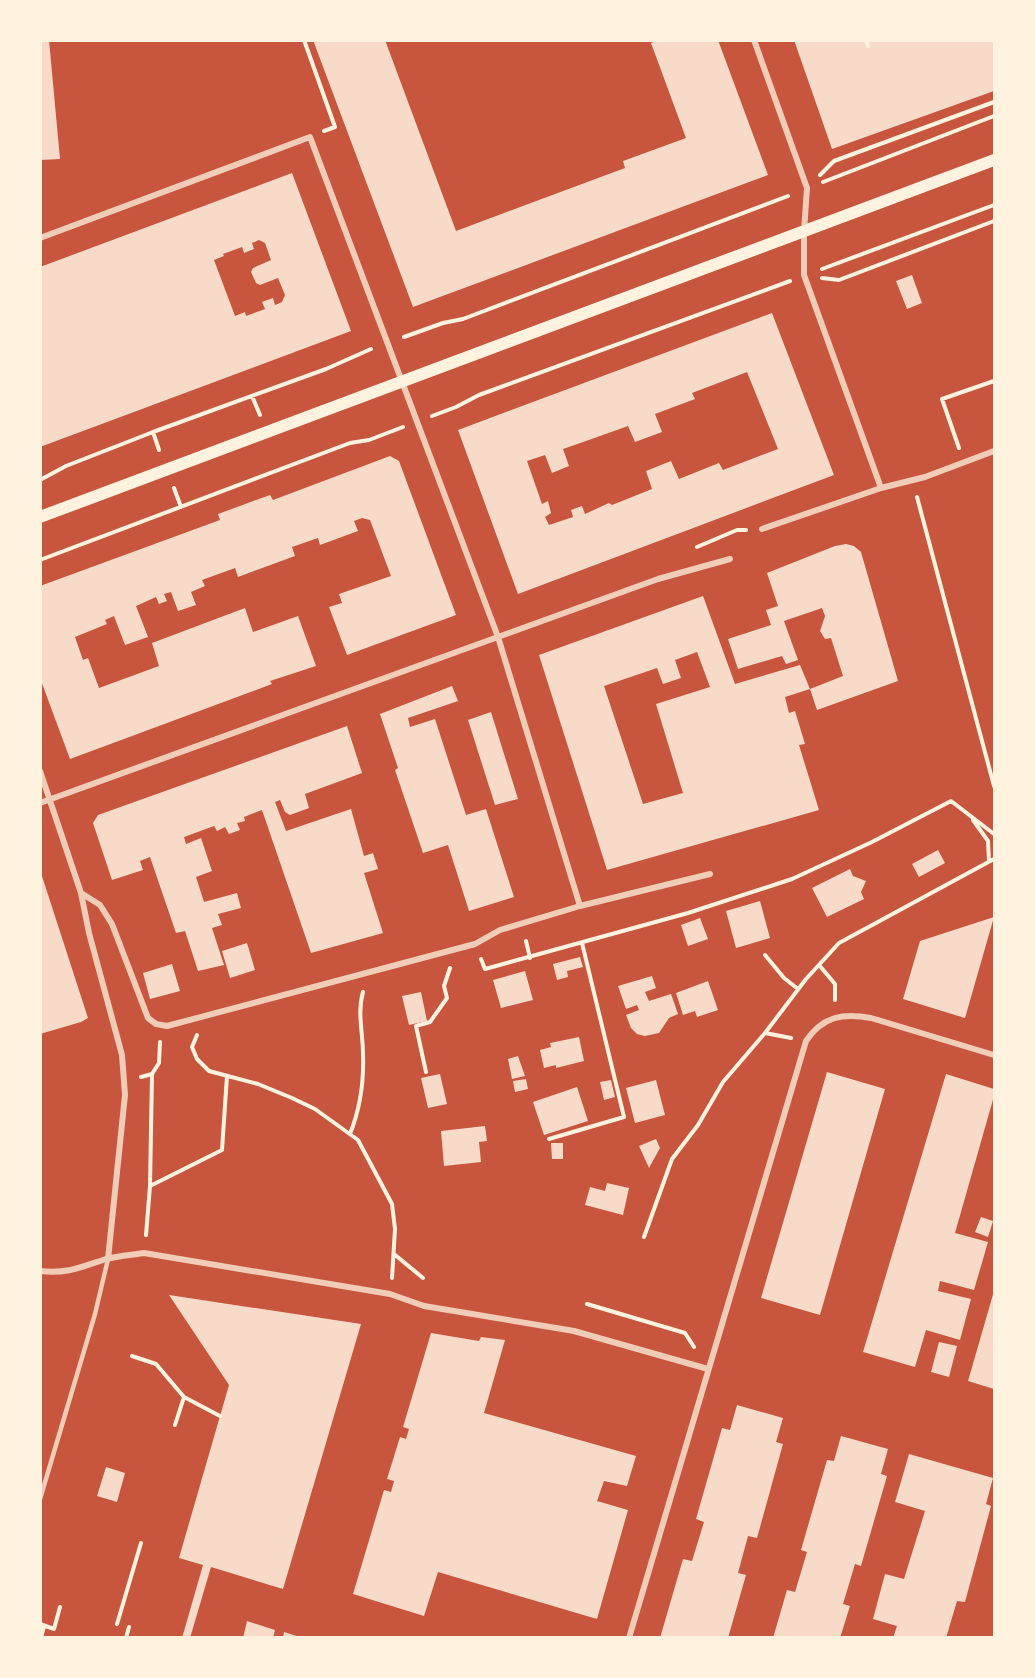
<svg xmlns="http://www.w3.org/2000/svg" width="1035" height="1678" font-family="'Golos Text',sans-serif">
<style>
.building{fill:#f7dbc8;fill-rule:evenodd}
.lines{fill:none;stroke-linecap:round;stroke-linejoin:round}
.path{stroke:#fff3e0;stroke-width:4}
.service{stroke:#f1ccb7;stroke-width:4.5}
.minor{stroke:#f1ccb7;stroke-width:6}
.secondary{stroke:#fff3e0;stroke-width:12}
</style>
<rect width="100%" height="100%" fill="#c8553d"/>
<path class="building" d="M40,40H49L60,159L40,160Z
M313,40H385L456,231L625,168L623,161L686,138L651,43L659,40H718L768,175L413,307Z
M794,40H994V91L832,149Z
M292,173L351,331L40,447V267ZM259,240L265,243L271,260L253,268L251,272L256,283L260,285L278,278L285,295L282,302L275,305L273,298L262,302L265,309L246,316L245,312L235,316L214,260L224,256L223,254L242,247L244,253L254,249L252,243Z
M912,275L922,303L907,309L896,281Z
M772,313L834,475L518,594L458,430ZM747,372L778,449L723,470L719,463L679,479L671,461L646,471L652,489L612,505L609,503L585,514L582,506L571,510L573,517L549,525L545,517L551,513L548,501L542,504L527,461L545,455L552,473L569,466L563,449L586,441L628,426L635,442L662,432L655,414L695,399L692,393Z
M390,456L399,461L456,615L347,655L329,607L342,603L339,594L391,576L370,520L362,518L354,521L358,531L320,545L318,538L292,547L295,556L238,577L235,568L202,580L205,586L191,592L196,605L178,611L171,592L164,594L167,601L159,604L156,597L136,606L148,637L125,645L114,616L105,620L107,624L75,637L83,660L88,658L99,688L159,666L152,643L245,608L253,632L298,616L316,666L270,681L272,684L70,759L40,678V586L220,520L218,514L270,495L273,500Z
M846,544L854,546L861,552L898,681L817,710L810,689L843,676L831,638L825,639L820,631L825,616L822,608L784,621L798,660L786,664L782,656L738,669L728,639L771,625L766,610L778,606L767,573L835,546Z
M703,596L735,684L800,665L810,689L785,697L789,713L795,711L805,744L799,745L819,810L607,870L539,655ZM697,652L710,687L656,704L683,793L643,804L604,686L657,668L663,684L681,678L675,660Z
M452,686L458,701L408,718L410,727L435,719L466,815L486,809L514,897L469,911L448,845L423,853L395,770L398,768L380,714Z
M491,712L518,799L495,805L468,720Z
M347,726L362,773L305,794L309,808L290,815L285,812L280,800L275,802L286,831L351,809L364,856L373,853L378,869L364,873L383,933L311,953L262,810L244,817L245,821L237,823L240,830L229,834L225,827L217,831L214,826L184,837L186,844L201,838L212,871L196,877L204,902L237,893L241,908L218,914L222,925L212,928L224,965L198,971L185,931L176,933L150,857L140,861L143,870L112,880L93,823L98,815Z
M938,850L945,863L919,877L912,864Z
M850,869L853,876L866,881L861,892L864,899L827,917L812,888Z
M40,870L88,1018L81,1022L40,1034Z
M760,901L770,938L736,948L726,911Z
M994,917L965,1018L903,999L920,941Z
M700,918L708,939L688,946L681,925Z
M247,943L255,970L230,978L222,951Z
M580,957L583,967L567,971L568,977L557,980L553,964Z
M172,964L180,991L150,999L143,973Z
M525,971L533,1000L501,1008L493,980Z
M652,976L656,988L645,992L649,1001L671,994L678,1014L669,1018L659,1033L645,1036L637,1034L631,1028L626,1015L639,1010L637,1005L626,1009L618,986Z
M708,981L718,1010L697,1017L695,1011L683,1015L676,993Z
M421,992L427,1021L409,1025L402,996Z
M579,1037L584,1061L556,1068V1065L544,1068L540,1050L551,1047L550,1043Z
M518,1056L525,1076L512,1079L508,1059Z
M827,1072L885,1089L820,1315L761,1298Z
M440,1074L447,1104L428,1108L421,1078Z
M946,1074L994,1089V1096L955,1233L988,1242L974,1290L940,1281L938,1291L971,1299L960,1340L926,1330L915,1367L863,1352Z
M526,1079L528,1089L515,1092L513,1081Z
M611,1080L615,1097L604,1100L600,1082Z
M656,1080L665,1115L635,1123L626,1088Z
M577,1087L588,1121L544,1135L533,1102Z
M485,1126L487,1141L479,1142L481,1162L444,1166L441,1131Z
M656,1139L660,1148L649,1168L639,1146Z
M551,1143H563V1159H552Z
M607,1183L629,1188L623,1215L585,1205L590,1187L605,1191Z
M981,1217L993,1221L988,1237L975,1232Z
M994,1291V1389L968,1381Z
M169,1295L361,1324L283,1589L211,1567L190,1638H182L203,1565L179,1558L229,1385Z
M431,1333L479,1341L481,1337L505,1340L484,1413L636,1456L627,1486L604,1481L597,1501L628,1510L597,1619L438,1572L424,1616L353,1594L384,1490L391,1492L394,1481L387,1479L400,1437L406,1439L409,1429L403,1427Z
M939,1342L957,1346L949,1377L931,1372Z
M737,1405L783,1418L776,1442L783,1444L757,1538L748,1536L738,1573L746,1575L728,1638H660L683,1559L692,1561L704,1522L696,1519L722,1428L730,1430Z
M841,1436L888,1449L881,1474L887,1476L861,1566L855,1564L843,1604L850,1606L840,1638H773L787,1590L795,1592L807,1552L801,1550L827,1460L834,1461Z
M909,1454L993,1478L986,1504L991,1506L965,1602L957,1601L946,1638H893L897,1626L873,1619L885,1574L904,1579L925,1511L895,1502Z
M106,1467L125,1473L117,1502L97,1496Z
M247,1621L275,1630L273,1638H243Z
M284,1632L300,1637V1638H283Z"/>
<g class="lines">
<path class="path" d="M304,40L335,127L324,131
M866,40L868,46
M820,175L834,161L994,102
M823,182L994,116
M822,269L994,205
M822,278L839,280L994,221
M404,337L443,323L463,319L788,196
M252,396L260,415
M432,416L456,407L479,395L790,281
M153,432L159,450
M959,448L942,399L994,381
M40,480L66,466L153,432L326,369L371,349
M174,488L181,507
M917,497L994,786
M697,547L737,530H746
M40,560L350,443L369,440L403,427
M973,820L988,841L989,861
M526,941L530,958
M765,955L784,978L798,989
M481,959L485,969L688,913L792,879L872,842L951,801L994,834
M819,965L835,984V1000
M765,1033L806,979L839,943L994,859
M197,1035L192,1047L197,1059L209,1071L258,1084L292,1098L315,1109L358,1140L392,1204L395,1229L392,1278
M426,1072L416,1026L430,1022L447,998L444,986L450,968
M141,1077L152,1074L159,1063L160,1042
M350,1134C360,1109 364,1081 363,1054C363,1033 357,1013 363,992
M549,1139L624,1117L582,943
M150,1186L222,1150L227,1076
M146,1235L150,1186L152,1074
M644,1237L672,1159L698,1125L723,1082L765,1033L791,1038
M394,1254L423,1278
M587,1304L685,1333L694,1347
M132,1356L156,1364L184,1397L220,1416
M175,1425L184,1397
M40,1624L54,1629L60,1607
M117,1624L141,1543
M41,1638L44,1626
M126,1638L129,1627"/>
<path class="service" d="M40,1499L95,1314L108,1259"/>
<path class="minor" d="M754,40L807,188L804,231V275L881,488
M40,238L310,137L498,637L580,906
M762,529L881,488L925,477L994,451
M40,771L81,893L89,933L122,1055L125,1095L108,1259
M40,803L658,579L730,559
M81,893L100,905L112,924L148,1018L156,1024L167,1026L475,944L500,930L580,906L710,874
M40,1271C68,1274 81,1267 106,1259C118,1256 131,1255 144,1253L390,1294L424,1306L574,1331L708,1369
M629,1638L806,1041C823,1016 843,1013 871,1018L994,1055"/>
<path class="secondary" d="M40,517L994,160"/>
</g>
<rect width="1035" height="1678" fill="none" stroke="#fff3e0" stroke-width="84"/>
</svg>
